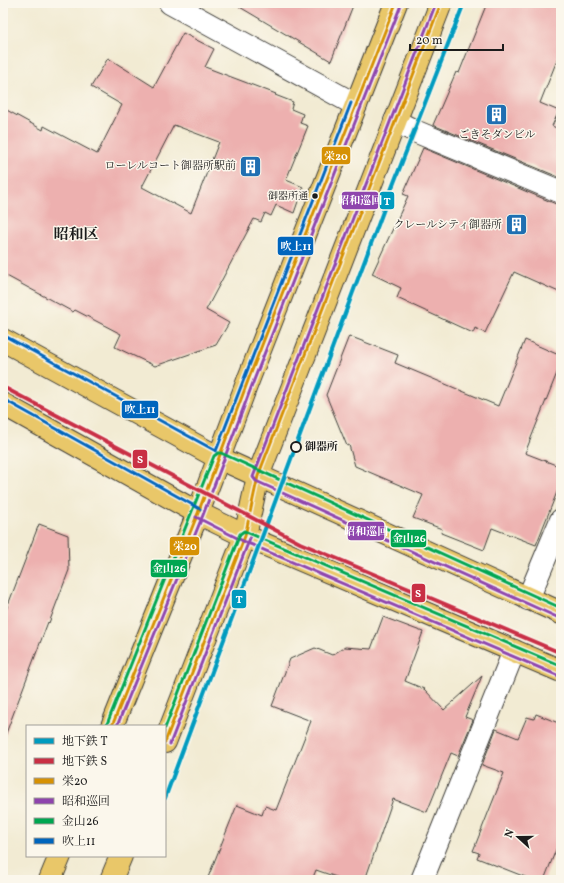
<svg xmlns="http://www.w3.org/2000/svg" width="564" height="883" font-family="Vollkorn,'Noto Serif JP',serif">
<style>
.building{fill:#edb0af;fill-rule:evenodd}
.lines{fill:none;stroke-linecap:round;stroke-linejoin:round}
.minor-casing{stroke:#3c3b37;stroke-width:24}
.major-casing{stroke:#3c3b37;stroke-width:24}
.minor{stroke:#fff;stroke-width:22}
.major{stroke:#e9c769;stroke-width:22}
.bus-1-casing{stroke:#fbf7ec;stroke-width:6}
.bus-2-casing{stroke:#fbf7ec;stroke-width:6}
.bus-3-casing{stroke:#fbf7ec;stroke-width:6}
.bus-4-casing{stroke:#fbf7ec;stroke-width:6}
.bus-1{stroke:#d69104;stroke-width:3}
.bus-2{stroke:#8e44ad;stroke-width:3}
.bus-3{stroke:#00a651;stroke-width:3}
.bus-4{stroke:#0065bd;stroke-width:3}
.metro-1-casing{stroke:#fbf7ec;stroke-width:7}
.metro-2-casing{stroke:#fbf7ec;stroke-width:7}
.metro-1{stroke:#009bbf;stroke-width:4}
.metro-2{stroke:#c92f44;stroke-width:4}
.bus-dot{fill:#1c1c1c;stroke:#fbf7ec;stroke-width:1.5}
.stop-dot{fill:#fbf7ec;stroke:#1c1c1c;stroke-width:2}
.labels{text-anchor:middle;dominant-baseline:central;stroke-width:3;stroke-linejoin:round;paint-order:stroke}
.bus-label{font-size:10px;fill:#1c1c1c;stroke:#fbf7ec;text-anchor:end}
.poi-label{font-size:11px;fill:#1c1c1c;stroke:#fbf7ec;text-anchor:end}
.stop-label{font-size:11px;font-weight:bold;fill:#1c1c1c;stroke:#fbf7ec;text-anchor:start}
.district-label{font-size:15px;font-weight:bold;fill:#1c1c1c;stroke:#fbf7ec}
.line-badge{stroke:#fbf7ec;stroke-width:1.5}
.badge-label{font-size:11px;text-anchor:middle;font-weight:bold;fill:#fff}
</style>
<rect width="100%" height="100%" fill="#fbf7ec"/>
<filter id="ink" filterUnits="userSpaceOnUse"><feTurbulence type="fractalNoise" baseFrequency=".025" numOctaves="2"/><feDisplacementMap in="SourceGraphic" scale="8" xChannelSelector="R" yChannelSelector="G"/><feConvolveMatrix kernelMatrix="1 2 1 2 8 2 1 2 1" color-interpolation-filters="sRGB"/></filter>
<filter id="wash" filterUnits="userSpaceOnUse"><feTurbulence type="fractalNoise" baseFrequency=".012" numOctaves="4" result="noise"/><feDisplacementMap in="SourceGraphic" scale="16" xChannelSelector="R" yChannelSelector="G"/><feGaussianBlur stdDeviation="0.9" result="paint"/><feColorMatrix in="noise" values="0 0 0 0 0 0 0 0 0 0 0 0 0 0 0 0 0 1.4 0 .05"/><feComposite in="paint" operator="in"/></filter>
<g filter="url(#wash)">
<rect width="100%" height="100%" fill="#f2ebd3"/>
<g id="blocks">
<path class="building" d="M233,3H354L331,61Z
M487,3H561V50L540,103L559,111L552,126L561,130V178L433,125L456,72L459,73Z
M183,33L214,49L205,67L276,94L275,95L293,102L291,109L303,114L300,123L308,126L286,180L303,187L294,213L276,205L271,216L265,213L261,222L254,219L206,310L229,323L216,345L155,366L115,347L121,334L75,310L73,312L3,274V108L43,130L44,126L97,154L122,105L91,87L108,58L154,87ZM174,125L219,142L191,213L142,187Z
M423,148L556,204H561V293L514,272L485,333L475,328L473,333L397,298L401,288L372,274L408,196L403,194Z
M349,336L398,355L395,363L498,406L525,340L561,356V363L525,453L561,467V482L536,545L492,528L484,550L441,533L442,529L413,518L423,495L355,466L349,445L347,446L326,395Z
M39,524L68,535L69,570L49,623L48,622L5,736L3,735V618Z
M383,617L423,632L405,681L424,689L444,710L482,676L465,717L473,720L458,756L451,753L427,812L393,799L365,880H345L316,870L312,880H207L237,805L262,815L265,806L276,810L311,721L272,706L290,659L315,648L332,655L345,647L371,649Z
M536,714L561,724V837L544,880H533L477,858L479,853L473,851L504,773L482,765L496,729L518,738L527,717L534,719Z"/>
</g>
</g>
<g filter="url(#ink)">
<use href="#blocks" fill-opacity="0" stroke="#3c3b37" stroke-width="1"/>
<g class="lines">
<defs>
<path id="minor" d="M170,3L356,105
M395,121L417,132L561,192
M528,599L561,520
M422,880L514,651"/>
<path id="major" d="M3,340L219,458L561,613
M3,404L198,513L245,536L561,671
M112,726L198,513L249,378L396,3
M165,742L245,536L258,476L441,3
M50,880L60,856
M111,880L121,856"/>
</defs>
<use href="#minor" class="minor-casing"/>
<use href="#major" class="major-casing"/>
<use href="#minor" class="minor"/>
<use href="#major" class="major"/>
<defs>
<path id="bus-1" d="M112,726L198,513L249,378L396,3
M165,742L245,536L258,476L441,3"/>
<path id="bus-2" d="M436,3L253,477L256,481L559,618
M196,517L243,541L559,676
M117,726L203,515L254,380L401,5
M170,744L250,538"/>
<path id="bus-3" d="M107,724L214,456L218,453H221L561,608
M165,728L240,534L244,531L561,666"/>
<path id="bus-4" d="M5,336L216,451L351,103
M5,400L200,509"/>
</defs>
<use href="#bus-1" class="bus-1-casing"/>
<use href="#bus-2" class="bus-2-casing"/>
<use href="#bus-3" class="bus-3-casing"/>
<use href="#bus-4" class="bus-4-casing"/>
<use href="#bus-1" class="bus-1"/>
<use href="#bus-2" class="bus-2"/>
<use href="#bus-3" class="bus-3"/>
<use href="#bus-4" class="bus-4"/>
<defs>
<path id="metro-1" d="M165,798L388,198L464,3"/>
<path id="metro-2" d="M3,387L300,543L561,653"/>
</defs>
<use href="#metro-1" class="metro-1-casing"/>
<use href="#metro-2" class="metro-2-casing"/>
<use href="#metro-1" class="metro-1"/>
<use href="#metro-2" class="metro-2"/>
</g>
</g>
<defs>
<symbol id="building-square" viewBox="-11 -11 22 22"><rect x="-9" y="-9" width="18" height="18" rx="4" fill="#1f6fb2" stroke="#fbf7ec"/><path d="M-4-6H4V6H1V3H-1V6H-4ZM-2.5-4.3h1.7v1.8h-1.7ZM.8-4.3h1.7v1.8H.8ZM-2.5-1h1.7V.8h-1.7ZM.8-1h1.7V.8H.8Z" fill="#fff"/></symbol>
</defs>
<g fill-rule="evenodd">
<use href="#building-square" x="484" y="102" width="25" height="25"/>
<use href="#building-square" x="238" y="154" width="25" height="25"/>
<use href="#building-square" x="504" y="212" width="25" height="25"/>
</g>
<circle class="bus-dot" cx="315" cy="196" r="3.5"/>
<circle class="stop-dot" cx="296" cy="447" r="5"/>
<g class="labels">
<g class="bus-label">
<text x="308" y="196">御器所通</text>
</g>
<g class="poi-label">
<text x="497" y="135" text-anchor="middle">ごきそダンビル</text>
<text x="236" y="166">ローレルコート御器所駅前</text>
<text x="502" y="225">クレールシティ御器所</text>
</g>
<g class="stop-label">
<text x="305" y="447">御器所</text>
</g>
<g class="district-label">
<text x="76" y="235">昭和区</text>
</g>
</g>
<g class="line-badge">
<rect x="321" y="146" width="30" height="19" rx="4" fill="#d69104"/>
<rect x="341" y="191" width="38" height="19" rx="4" fill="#8e44ad"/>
<rect x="379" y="191" width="16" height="19" rx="4" fill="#009bbf"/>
<rect x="277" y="236" width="37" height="20" rx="4" fill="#0065bd"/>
<rect x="121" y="400" width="38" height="19" rx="4" fill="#0065bd"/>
<rect x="132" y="449" width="16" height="20" rx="4" fill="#c92f44"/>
<rect x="347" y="521" width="38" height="20" rx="4" fill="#8e44ad"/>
<rect x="390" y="529" width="37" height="19" rx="4" fill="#00a651"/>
<rect x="169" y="536" width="31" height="20" rx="4" fill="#d69104"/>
<rect x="150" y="559" width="38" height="19" rx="4" fill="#00a651"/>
<rect x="411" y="583" width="15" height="20" rx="4" fill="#c92f44"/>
<rect x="231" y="589" width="16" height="20" rx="4" fill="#009bbf"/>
</g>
<g class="badge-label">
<text x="336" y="160">栄20</text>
<text x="360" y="204">昭和巡回</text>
<text x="387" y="205">T</text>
<text x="296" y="250">吹上11</text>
<text x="140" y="413">吹上11</text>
<text x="140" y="463">S</text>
<text x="366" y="535">昭和巡回</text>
<text x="409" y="542">金山26</text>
<text x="185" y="550">栄20</text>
<text x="169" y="572">金山26</text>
<text x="418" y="597">S</text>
<text x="239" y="603">T</text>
</g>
<rect width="564" height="883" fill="none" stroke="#fbf7ec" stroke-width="16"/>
<rect x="26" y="725" width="140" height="132" fill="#fbf7ec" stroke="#a29f99"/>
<rect x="34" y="738" width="20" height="6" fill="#009bbf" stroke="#a29f99"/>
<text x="62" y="745" font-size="12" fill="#1c1c1c">地下鉄 T</text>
<rect x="34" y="758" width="20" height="6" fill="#c92f44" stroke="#a29f99"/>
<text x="62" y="765" font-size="12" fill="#1c1c1c">地下鉄 S</text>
<rect x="34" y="778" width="20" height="6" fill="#d69104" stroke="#a29f99"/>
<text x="62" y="785" font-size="12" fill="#1c1c1c">栄20</text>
<rect x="34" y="798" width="20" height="6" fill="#8e44ad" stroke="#a29f99"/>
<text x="62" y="805" font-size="12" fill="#1c1c1c">昭和巡回</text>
<rect x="34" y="818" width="20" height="6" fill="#00a651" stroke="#a29f99"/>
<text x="62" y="825" font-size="12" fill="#1c1c1c">金山26</text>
<rect x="34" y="838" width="20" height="6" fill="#0065bd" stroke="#a29f99"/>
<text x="62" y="845" font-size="12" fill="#1c1c1c">吹上11</text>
<g transform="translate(518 837) rotate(291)" stroke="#fbf7ec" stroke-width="3" paint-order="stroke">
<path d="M0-3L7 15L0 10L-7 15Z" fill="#1c1c1c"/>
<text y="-6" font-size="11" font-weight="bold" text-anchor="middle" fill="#1c1c1c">N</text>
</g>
<path d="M410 44v6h93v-6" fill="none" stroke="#1c1c1c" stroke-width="2"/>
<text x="416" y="44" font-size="12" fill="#1c1c1c" stroke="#fbf7ec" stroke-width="3" paint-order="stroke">20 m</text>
</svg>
